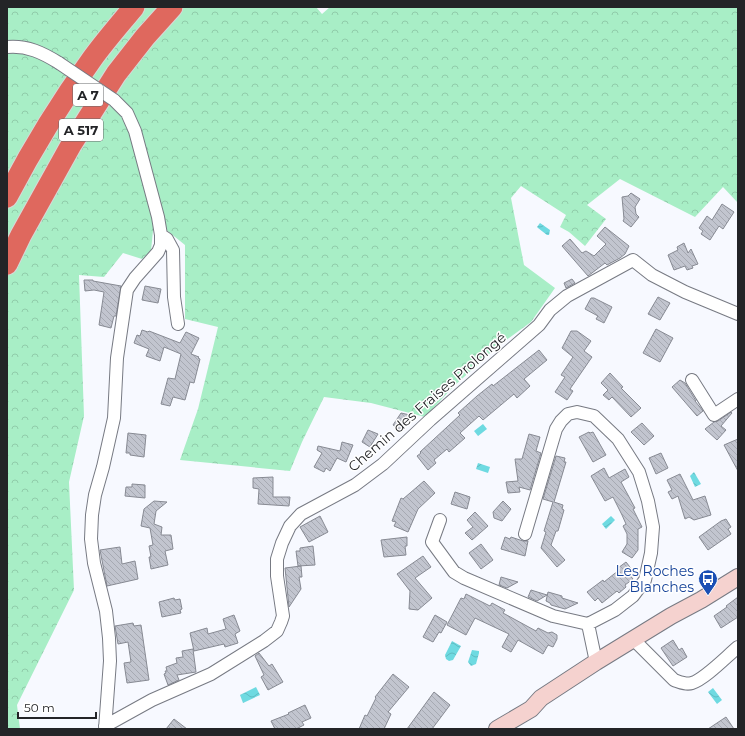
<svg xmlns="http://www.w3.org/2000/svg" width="745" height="736" font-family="Montserrat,sans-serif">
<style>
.forest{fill:url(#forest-crowns)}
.water{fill:url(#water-waves)}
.building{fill:url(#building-back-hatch);stroke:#878a93}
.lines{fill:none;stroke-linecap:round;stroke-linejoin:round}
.minor-casing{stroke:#777a83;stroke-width:14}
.secondary-casing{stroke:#777a83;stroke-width:18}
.motorway-casing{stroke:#d7d8d8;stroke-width:23}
.minor{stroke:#fff;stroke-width:12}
.secondary{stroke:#f5d2cf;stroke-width:16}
.motorway{stroke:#df685e;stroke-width:21}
.minor-bridge-casing{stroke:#777a83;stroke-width:14;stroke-linecap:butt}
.minor-bridge{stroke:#fff;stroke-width:12}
.labels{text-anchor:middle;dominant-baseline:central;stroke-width:3;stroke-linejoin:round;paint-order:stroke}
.shield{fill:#fff;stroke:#656668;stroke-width:1}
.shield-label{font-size:13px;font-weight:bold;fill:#232427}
.street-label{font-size:14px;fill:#232427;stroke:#fff}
.transit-label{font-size:14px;fill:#164399;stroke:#fff;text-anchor:end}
</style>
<defs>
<pattern id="forest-crowns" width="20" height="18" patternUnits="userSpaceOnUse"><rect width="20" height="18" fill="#a8eec6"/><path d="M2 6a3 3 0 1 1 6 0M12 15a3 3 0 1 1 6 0" fill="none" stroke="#90ccaa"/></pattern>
<pattern id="water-waves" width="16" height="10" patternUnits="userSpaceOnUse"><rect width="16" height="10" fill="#6edae1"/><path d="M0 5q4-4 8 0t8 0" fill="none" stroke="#5fbbc1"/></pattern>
<pattern id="building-back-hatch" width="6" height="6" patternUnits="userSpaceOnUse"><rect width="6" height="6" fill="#c2c5cf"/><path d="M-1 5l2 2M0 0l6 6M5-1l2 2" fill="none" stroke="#a6a9b2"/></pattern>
</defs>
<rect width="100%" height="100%" fill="#f7f9ff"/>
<path class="forest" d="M7,7H316L322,14L330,7H738V203L723,187L695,217L620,179L587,205L606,219L585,246L569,232L560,227L566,215L521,186L511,198L524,265L555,288L531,322L498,346L453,387L425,417L371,403L324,397L302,442L290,471L180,460L198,409L218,327L185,319V245L154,220L151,251L142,259L123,253L104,277L79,275L84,416L69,482L74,590L17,705L20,729H7Z"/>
<path class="water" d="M540,223L550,230L549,235H547L538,228L537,227Z
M483,424L487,429L478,436L474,431Z
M478,463L490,467L488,473L476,469Z
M694,472L701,484L695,487L690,476Z
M611,516L615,520L606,529L602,524Z
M452,641L461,646L453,660L449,661L446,659L445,655Z
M472,650L479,651V653L476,664L471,666L468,662Z
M256,687L260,695L243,703L240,695Z
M713,688L722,700L717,704L708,692Z"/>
<path class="building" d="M631,193L640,199L635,207L636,214L639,217L631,227L623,221L624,219L622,197L628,196Z
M722,204L734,212L723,229L719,226L710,240L701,234L703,231L699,228L707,216L712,220Z
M605,227L629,246L625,254L620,258L607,265L605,263L588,276L562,246L570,239L582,253L586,251L594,256L606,244L597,236Z
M684,243L688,253L691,249L698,264L692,266L693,268L687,270L685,266L674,270L668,255L678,250L677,247Z
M572,279L575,283L566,288L564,283Z
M84,280H93V281L121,286L116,316H114L111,328L99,325L104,292L94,290L85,291Z
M145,286L161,289L158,303L142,300Z
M658,297L670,303L660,320L648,314Z
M591,298H594L612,307L604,323L596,319L598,316L585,309Z
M656,329L673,338L660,362L643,353Z
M142,330L148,332L149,331L180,343L186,332L199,338L191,354L199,357L198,358L200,359L194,383L190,382L185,400L173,397L170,406L161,404L168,378L175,379L181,354L164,347L160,361L146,356L149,349L134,343L137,335L140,336Z
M571,331H577L591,341L584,351L592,357L570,389L573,391L567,400L555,392L565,377L561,375L573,357L562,348Z
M539,350L547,360L524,379L530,386L517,398L514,394L483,420L479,416L460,433L465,438L449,452L447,449L434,460L436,463L428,470L417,456L421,453L420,452L460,415L458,413L477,396L492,384L493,386Z
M610,373L623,387L621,388L641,408L631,417L612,397L609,400L603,395L608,390L601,383Z
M680,380L685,383L696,401H695L703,411L697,416L672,387Z
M731,412L732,413L721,426L726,430L717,440L705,429L714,422L718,421Z
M401,413L410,415L400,430L393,425Z
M642,423L654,436L644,445L631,432Z
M368,430L378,434L370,447L362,442Z
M589,432L590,433L593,432L606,455L593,462L579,437Z
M128,433L146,435L144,457L130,455V453H126Z
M529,434L540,437L536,451L541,453L530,490L519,487L520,492L508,493L506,482L518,481L515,459H522Z
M738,439V471L724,445Z
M342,442L353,445L346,462L337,458L330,471L326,468L324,472L314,467L322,453L317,450L318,446L340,451Z
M661,453L668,468L656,474L649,458Z
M556,456L565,458L564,462H566L554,502L563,505L562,509L564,510L558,531H556L551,545L565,560L557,567L541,548L546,532L544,531L553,502L543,499Z
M604,468L609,478L625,469L629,477L621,482L635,508L633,509L642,527L638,529V550L632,558L622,552L627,544V534L623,526L626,524L622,515L613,497L605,501L591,476Z
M680,474L693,500L705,496L711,515L694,520L689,517L685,519L678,496L672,499L668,492L672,490L667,480Z
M273,477V497H290L289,506L258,504L259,489L253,488V478Z
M424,481L435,493L418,509L408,532L394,526L396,522L392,521L401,498L403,499Z
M132,484L145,485V498L125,496L126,487H132Z
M455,492L470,497L467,509L451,504Z
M154,501L167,502L156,511L154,524L162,527L161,535H171L173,549L165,551L168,565L151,569L149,557H151L149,546L153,545L150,528L141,526L144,509Z
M503,501L511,509L502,521L494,518L493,512Z
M475,512L488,526L472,540L465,533L473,527L467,520Z
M320,516L328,532L309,542L300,527Z
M726,519L731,527L728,529L731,534L708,550L699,537L721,521Z
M407,537V546H405L406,555L384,557L381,540Z
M505,537L510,539L511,537L523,541H528L525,556L501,549Z
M481,544L493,560L481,569L469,553Z
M313,546L315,565L298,566L296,551H300V548Z
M120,547L122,564L135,561L138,579L107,586L100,550Z
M423,556L431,567L415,578L432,598L418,610L409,609L410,591L397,574Z
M626,562L633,571L629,574L633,579L625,585L626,587L619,593L617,591L602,603L598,598L595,601L587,592L603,580L604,582L619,570L618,568Z
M301,566L302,577H299L301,589L289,607L285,568Z
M501,577L518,582L507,588L499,585Z
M531,590L547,595L537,601L528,597Z
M548,592L562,596V598L578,603L565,609L551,605L550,603L546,601Z
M466,594L490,606L492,603L505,610L503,613L536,631L538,628L548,633L552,632L557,635V639L553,647L548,645L543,654L518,640L511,652L502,647L509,634L475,618L466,635L447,625L461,598L464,599Z
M738,597V617L721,628L714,616L727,607L726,606Z
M174,598L175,600L180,599L182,609L180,610L181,613L162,617L159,602Z
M234,615L240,631L235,634L238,643L225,647L224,644L194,651L190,633L207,628L208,634L226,629L223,619Z
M435,615L447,622L441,633L439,632L433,642L423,637Z
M133,623L134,626L141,625L149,680L127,683L124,663L131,662L128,642L118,644L115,626Z
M673,640L679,650L682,648L687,657L673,666L661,648Z
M193,649L196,672L177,675L179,680L168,685L164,674L166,673L165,671H167L166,667L177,663L176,658L183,657L182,651Z
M259,653L269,666L272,664L283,682L268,690L261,677L264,675L255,656Z
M393,674L409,687L388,712L391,714L384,729H359L365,715L367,716L376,698L375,697Z
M434,692L450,705L432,729H407Z
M305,705L311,718L302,722L304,725L296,729H275L271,721L289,714L288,713Z
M726,717L734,729H708Z
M174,719L187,729H166Z"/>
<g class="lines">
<defs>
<path id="minor" d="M7,47C27,45 43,53 59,63
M161,235L167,239L173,250L174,297L178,324
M692,380L714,415L738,399
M440,520L432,542L454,572L464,578L553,616L588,624L596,662
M525,534L556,429L561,421L568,414L577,412L594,416L618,439L639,472L648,501L653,527L651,553L645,580L633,596L615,610L588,624
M633,639L674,680C680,682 686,685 692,683C705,679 727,656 738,647
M105,726L152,700L211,674L264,641L277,631L281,622L283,616L277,576V559L282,543L290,526L301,514L355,485L383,464L430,420L539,325L550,310L567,296L633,260L652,275L685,292L738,314
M105,729L110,661L109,638L106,611L94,563L91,539L92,515L95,495L103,467L114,418L117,358L127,290L135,278L158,252L161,245V235L158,217L135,131L127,113L114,100"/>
<path id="secondary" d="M497,729L531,709L541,698L596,662L671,616L701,600L738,577"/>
<path id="motorway" d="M7,197C32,149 60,103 92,59C105,41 120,24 134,7
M7,264L21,235L71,145L116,74L145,37L172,7"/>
</defs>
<use href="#minor" class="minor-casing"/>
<use href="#secondary" class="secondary-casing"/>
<use href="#motorway" class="motorway-casing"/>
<use href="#minor" class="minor"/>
<use href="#secondary" class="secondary"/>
<use href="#motorway" class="motorway"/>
<defs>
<path id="minor-bridge" d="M59,63L114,100"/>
</defs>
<use href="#minor-bridge" class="minor-bridge-casing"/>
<use href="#minor-bridge" class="minor-bridge"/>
</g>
<defs>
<symbol id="bus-pin" viewBox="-11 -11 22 30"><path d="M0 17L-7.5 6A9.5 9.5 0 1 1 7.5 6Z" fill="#1a4fb4" stroke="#fff"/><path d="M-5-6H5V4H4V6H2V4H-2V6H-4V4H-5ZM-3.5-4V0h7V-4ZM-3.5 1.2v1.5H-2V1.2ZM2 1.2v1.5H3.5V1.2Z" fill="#fff"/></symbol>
</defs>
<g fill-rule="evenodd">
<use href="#bus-pin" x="697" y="568" width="22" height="30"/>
</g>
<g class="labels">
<g class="shield">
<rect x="73" y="84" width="30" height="22" rx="3"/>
<rect x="59" y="119" width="44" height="22" rx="3"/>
</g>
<g class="shield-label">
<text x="88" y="95">A 7</text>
<text x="81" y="130">A 517</text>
</g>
<g class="street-label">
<text transform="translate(427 402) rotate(-41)">Chemin des Fraises Prolongé</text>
</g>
<g class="transit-label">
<text x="694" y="571">Les Roches<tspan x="694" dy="16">Blanches</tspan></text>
</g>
</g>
<rect width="745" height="736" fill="none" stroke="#232427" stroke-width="16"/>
<path d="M18 712v6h78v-6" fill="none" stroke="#232427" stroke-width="2"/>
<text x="24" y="712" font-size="12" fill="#232427" stroke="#ffffff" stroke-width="3" paint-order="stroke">50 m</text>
</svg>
